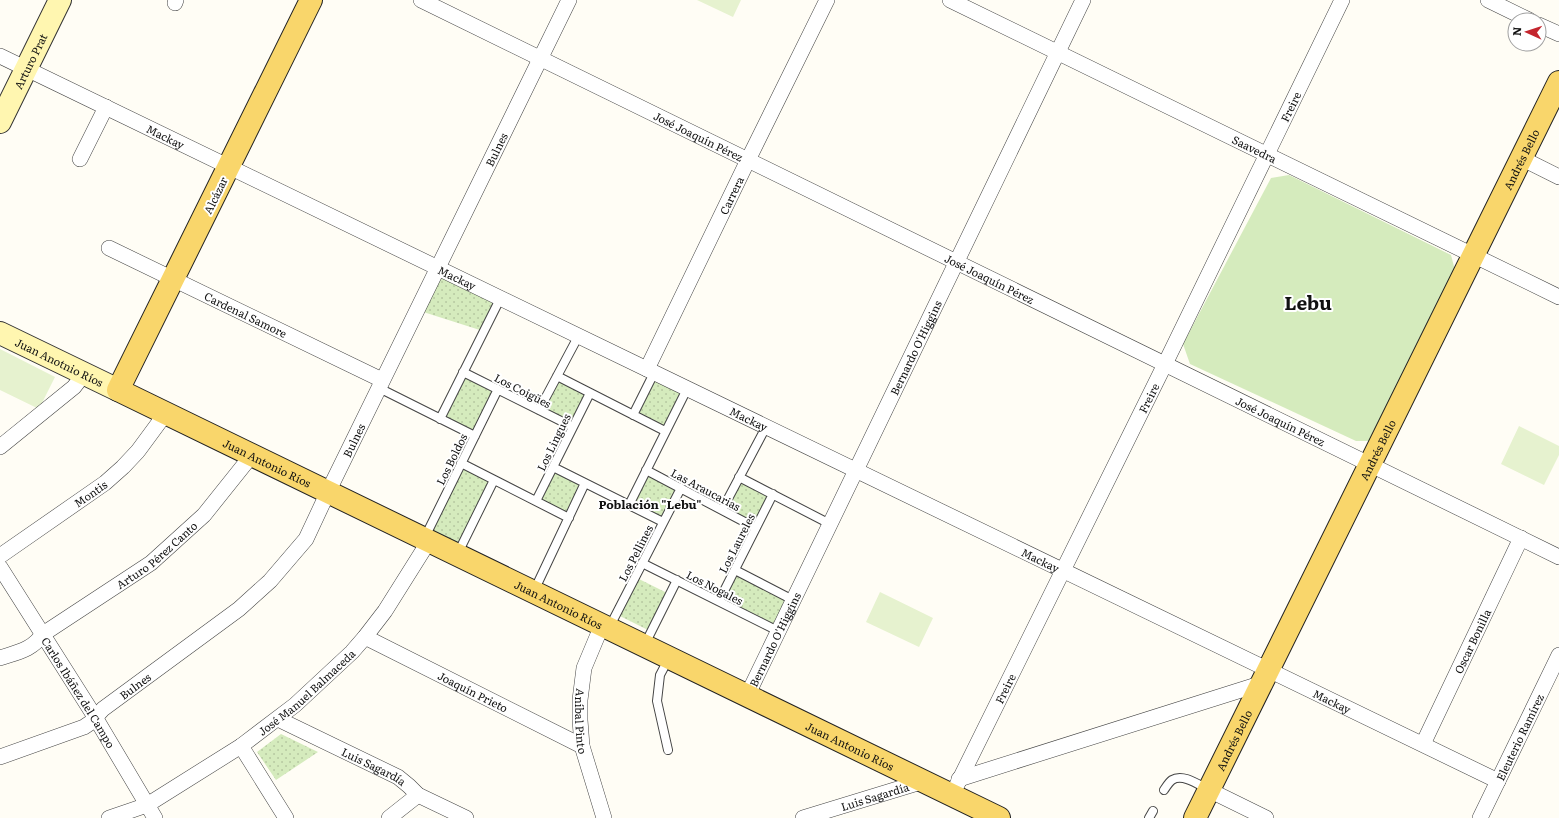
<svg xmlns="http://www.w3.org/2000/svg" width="1559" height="818" font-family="Literata,serif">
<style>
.grass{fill:url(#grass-dots)}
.park{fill:#d5ebbd}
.pitch{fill:#e6f2cf}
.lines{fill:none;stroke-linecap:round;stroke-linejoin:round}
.service-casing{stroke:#444;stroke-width:10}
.minor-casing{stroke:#444;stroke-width:16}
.secondary-casing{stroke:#333;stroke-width:24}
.primary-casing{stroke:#222;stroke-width:24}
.service{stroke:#fff;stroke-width:8}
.minor{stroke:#fff;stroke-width:15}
.secondary{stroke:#fff6b0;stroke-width:22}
.primary{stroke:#f9d66b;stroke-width:22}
.labels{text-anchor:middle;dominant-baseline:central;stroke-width:4;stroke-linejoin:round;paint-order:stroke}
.street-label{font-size:11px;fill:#111;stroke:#fff}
.neighbourhood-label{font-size:12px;font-weight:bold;fill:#111;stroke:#fff}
.town-label{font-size:19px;font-weight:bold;fill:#111;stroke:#fff}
</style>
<defs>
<pattern id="grass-dots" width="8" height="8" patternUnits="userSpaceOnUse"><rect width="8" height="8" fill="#d5ebbd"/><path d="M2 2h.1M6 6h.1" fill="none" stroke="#b6c8a1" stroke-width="1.8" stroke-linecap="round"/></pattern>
</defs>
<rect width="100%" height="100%" fill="#fffdf5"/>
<path class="grass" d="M438,267L501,297L483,331L417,310Z
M463,372L497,389L475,436L440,419Z
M654,373L687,389L665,431L633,415Z
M557,376L590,393L573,427L539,410Z
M461,463L494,480L457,555L424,539Z
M553,467L585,483L569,518L536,501Z
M646,470L681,488L663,522L629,505Z
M739,477L773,494L756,528L722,510Z
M735,570L793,600L778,631L719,601Z
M639,579L667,593L648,630L620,616Z
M281,734L318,752L276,780L257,752Z"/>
<path class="park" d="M1289,175L1451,255L1456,274L1371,441H1356L1190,364L1183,344L1271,178Z"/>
<path class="pitch" d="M697,0H741L733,17Z
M0,349L55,377L39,409L0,390Z
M1519,426L1559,446V455L1544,485L1501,464Z
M880,592L933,618L919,647L866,622Z"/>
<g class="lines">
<defs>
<path id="service" d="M463,372L573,427
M557,376L665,431
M379,388L475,436
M539,410L579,335
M633,415L654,373
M440,419L501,297
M461,463L569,518
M553,467L663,522
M646,470L756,528
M739,477L830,524
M536,501L590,393
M629,505L687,389
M722,510L766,427
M425,537L498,389
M457,555L494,480
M642,563L778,631
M735,570L793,600
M534,591L585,483
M719,601L773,494
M609,628L681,488
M644,646L677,580
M668,750L657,701L660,675L669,658
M1164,790C1166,787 1169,782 1172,780C1183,773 1199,785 1209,790
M1149,818L1153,811"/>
<g id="minor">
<path id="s1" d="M421,0L1559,557"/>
<path id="s2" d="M950,0L1559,297"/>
<path d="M1488,0L1529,20"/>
<path d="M175,3L176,0"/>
<path d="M1539,25L1559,34"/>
<path id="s3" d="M0,56L1498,781"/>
<path d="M1521,158L1559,177"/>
<path d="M80,159L106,107"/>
<path id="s4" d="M109,248L382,380"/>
<path id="s5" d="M647,369L748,160L827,0"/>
<path d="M0,447L74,387L84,374"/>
<path id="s6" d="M0,556L105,483L123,467L138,451L166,413"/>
<path id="s7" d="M0,567L95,717L155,818"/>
<path id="s8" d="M602,625L584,668L580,700V720L582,746L604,818"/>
<path id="s9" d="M365,637L582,746"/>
<path id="s10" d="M0,658C18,652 32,650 43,634L151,563L204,515L252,455"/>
<path id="s11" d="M747,696L1083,0"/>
<path id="s12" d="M278,719L398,777L409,786L418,795L466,818"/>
<path id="s13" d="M1423,744L1521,538"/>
<path d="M241,746L286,818"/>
<path id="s14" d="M0,757L84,727L90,723L103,709L239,609L270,581L306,539L328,492L569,0"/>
<path d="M959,779L1263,683"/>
<path d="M1209,790L1266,818"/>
<path id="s15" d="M952,795L1165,364L1342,0"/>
<path id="s16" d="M109,818L147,805L241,746L295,705L352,652L365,637L385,611L429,541"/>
<path d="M389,818L418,795"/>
<path id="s17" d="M803,818L924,781"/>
<path id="s18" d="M1480,818L1559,655"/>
</g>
<g id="secondary">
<path id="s19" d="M0,122L60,0"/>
<path id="s20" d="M0,333L118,390"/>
</g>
<g id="primary">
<path id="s21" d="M311,0L118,390L999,818"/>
<path id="s22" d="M1195,818L1559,82"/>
</g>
</defs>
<use href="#service" class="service-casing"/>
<use href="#minor" class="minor-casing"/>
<use href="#secondary" class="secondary-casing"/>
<use href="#primary" class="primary-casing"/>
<use href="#service" class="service"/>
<use href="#minor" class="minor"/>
<use href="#secondary" class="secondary"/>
<use href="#primary" class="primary"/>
</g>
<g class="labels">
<g class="street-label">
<text stroke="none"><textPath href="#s19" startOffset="68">Arturo Prat</textPath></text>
<text stroke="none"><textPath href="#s15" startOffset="767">Freire</textPath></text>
<text stroke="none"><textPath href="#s3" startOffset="184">Mackay</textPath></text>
<text stroke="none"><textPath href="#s1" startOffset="309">José Joaquín Pérez</textPath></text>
<text stroke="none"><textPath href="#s2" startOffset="339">Saavedra</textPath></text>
<text stroke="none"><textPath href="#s14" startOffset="815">Bulnes</textPath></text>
<text stroke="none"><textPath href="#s22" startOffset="735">Andrés Bello</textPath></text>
<text transform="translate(215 195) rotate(-64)">Alcázar</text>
<text stroke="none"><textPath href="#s5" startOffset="193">Carrera</textPath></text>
<text stroke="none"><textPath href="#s3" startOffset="508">Mackay</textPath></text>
<text stroke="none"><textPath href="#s1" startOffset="633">José Joaquín Pérez</textPath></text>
<text stroke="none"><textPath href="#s4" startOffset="152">Cardenal Samore</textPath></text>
<text stroke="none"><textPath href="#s11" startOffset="387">Bernardo O'Higgins</textPath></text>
<text stroke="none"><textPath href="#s20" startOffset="66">Juan Anotnio Ríos</textPath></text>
<text transform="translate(523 390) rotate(27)">Los Coigües</text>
<text stroke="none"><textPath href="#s15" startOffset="443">Freire</textPath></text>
<text stroke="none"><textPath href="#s3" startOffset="832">Mackay</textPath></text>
<text stroke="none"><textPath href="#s1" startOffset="957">José Joaquín Pérez</textPath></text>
<text stroke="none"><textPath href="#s14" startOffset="491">Bulnes</textPath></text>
<text transform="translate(553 442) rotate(-64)">Los Lingues</text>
<text stroke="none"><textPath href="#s22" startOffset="411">Andrés Bello</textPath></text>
<text transform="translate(451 459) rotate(-64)">Los Boldos</text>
<text stroke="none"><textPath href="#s21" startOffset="601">Juan Antonio Ríos</textPath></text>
<text transform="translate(706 489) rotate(28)">Las Araucarias</text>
<text stroke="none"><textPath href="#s6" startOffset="110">Montis</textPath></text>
<text transform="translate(736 543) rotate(-63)">Los Laureles</text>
<text transform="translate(635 553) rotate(-63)">Los Pellines</text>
<text stroke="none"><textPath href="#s10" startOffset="189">Arturo Pérez Canto</textPath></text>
<text stroke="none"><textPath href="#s3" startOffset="1156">Mackay</textPath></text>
<text transform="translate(715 587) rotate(27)">Los Nogales</text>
<text stroke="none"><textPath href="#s21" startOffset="925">Juan Antonio Ríos</textPath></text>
<text stroke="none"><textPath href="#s11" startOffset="63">Bernardo O'Higgins</textPath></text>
<text stroke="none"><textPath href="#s13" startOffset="114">Oscar Bonilla</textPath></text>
<text stroke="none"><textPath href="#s14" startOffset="155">Bulnes</textPath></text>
<text stroke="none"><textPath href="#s15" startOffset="119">Freire</textPath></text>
<text stroke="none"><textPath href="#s16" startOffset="236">José Manuel Balmaceda</textPath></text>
<text stroke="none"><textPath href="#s7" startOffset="148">Carlos Ibáñez del Campo</textPath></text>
<text stroke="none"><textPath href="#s9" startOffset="121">Joaquín Prieto</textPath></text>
<text stroke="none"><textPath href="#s3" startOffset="1480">Mackay</textPath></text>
<text stroke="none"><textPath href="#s8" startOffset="100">Aníbal Pinto</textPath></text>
<text stroke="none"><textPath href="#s18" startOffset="90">Eleuterio Ramírez</textPath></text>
<text stroke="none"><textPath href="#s22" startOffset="87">Andrés Bello</textPath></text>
<text stroke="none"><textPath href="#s21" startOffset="1249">Juan Antonio Ríos</textPath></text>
<text stroke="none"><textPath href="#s12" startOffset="107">Luis Sagardía</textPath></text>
<text stroke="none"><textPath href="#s17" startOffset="75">Luis Sagardía</textPath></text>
</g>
<g class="neighbourhood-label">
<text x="650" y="504">Población "Lebu"</text>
</g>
<g class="town-label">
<text x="1308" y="302">Lebu</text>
</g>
</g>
<g transform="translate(1527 32) rotate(273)"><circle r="19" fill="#ffffff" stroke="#a0a0a0"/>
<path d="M0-3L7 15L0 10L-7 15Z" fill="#c4262e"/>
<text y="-6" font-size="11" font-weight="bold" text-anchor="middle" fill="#111111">N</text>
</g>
</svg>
